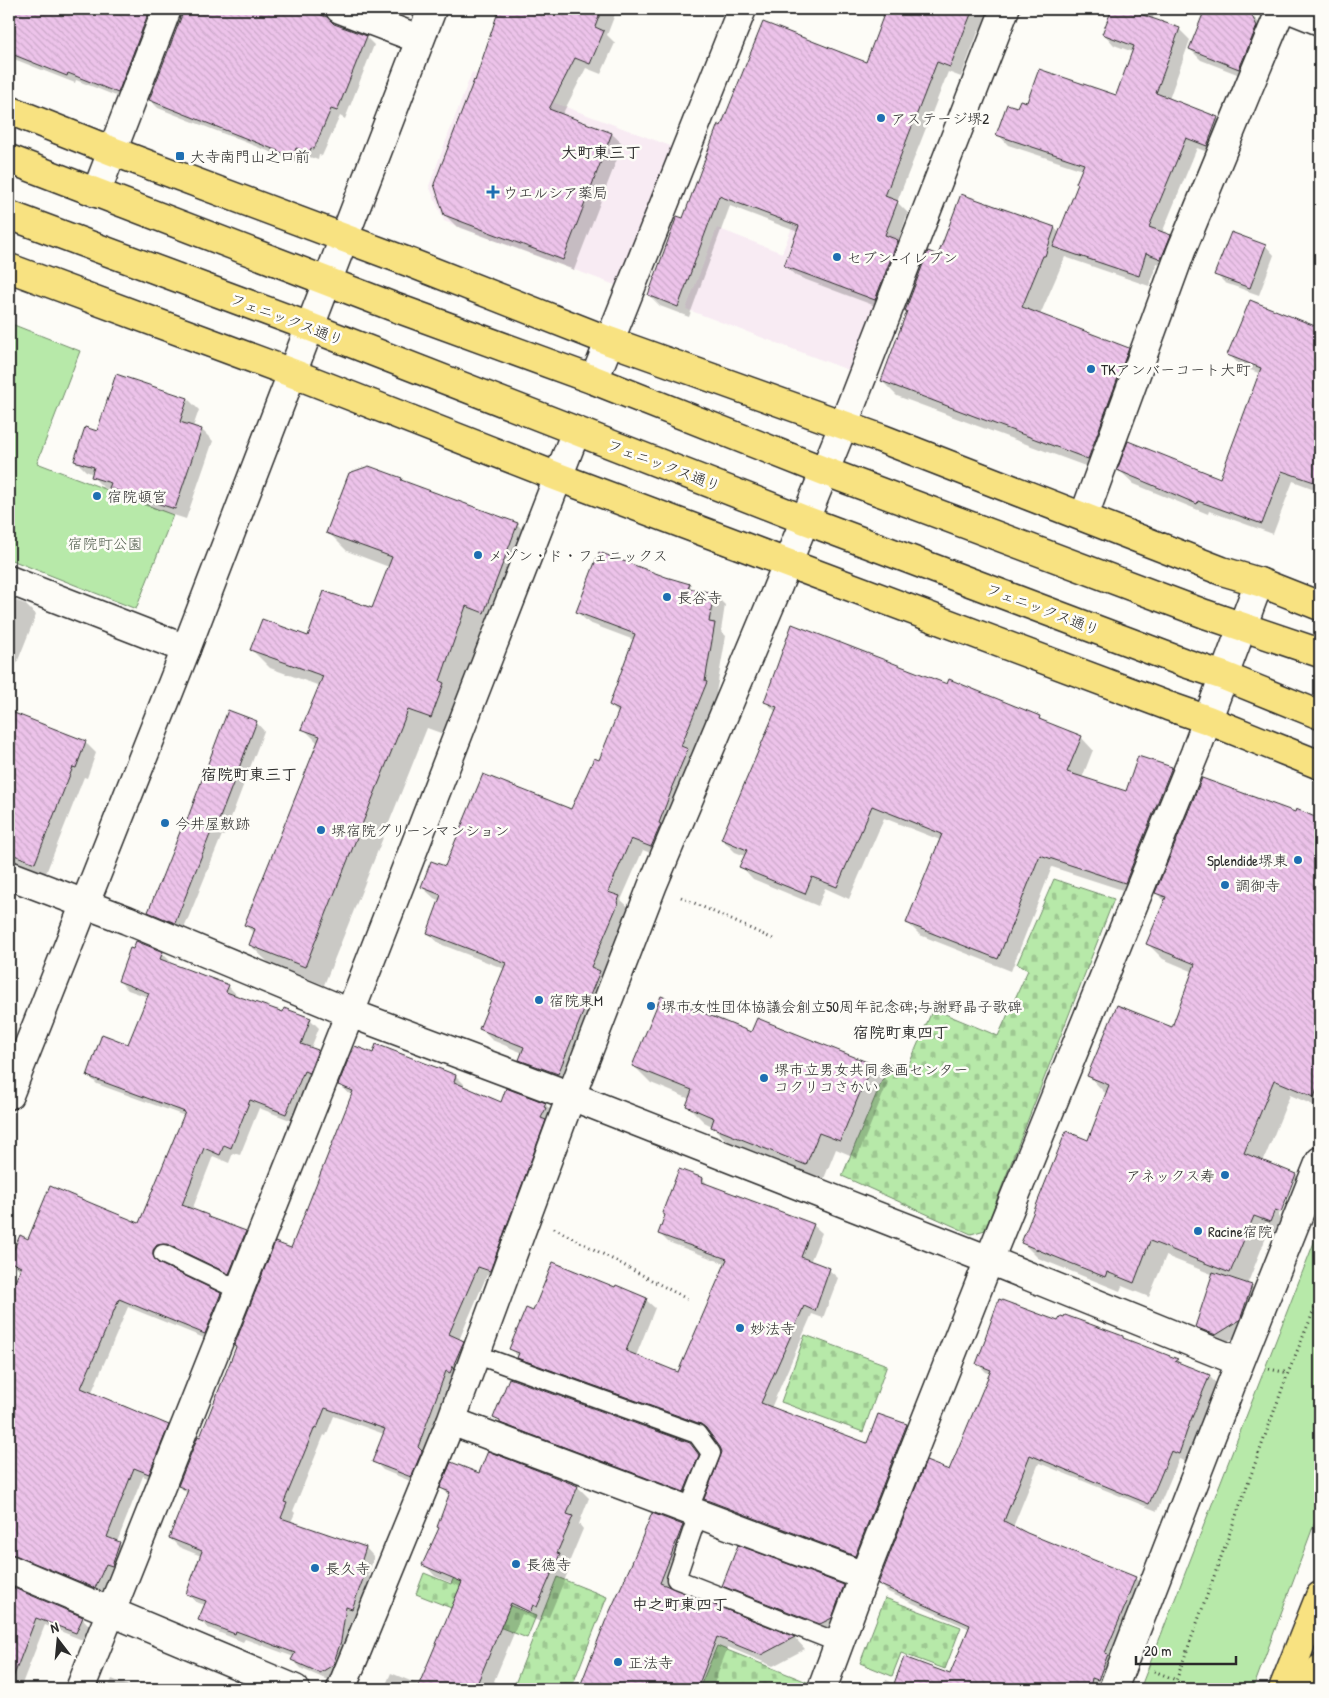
<svg xmlns="http://www.w3.org/2000/svg" width="1329" height="1698" font-family="'Patrick Hand','Klee One',sans-serif">
<style>
.built{fill:#f8ebf3}
.cemetery{fill:url(#cemetery-stones);stroke:#718a6a}
.park{fill:#b7e9a9;stroke:#718a6a}
.shadow{fill:#0003;fill-rule:evenodd}
.building{fill:url(#building-back-hatch);stroke:#2b2b2b}
.lines{fill:none;stroke-linecap:round;stroke-linejoin:round}
.service-casing{stroke:#2b2b2b;stroke-width:21}
.minor-casing{stroke:#2b2b2b;stroke-width:31}
.tertiary-casing{stroke:#2b2b2b;stroke-width:31}
.trunk-casing{stroke:#2b2b2b;stroke-width:31}
.motorway-casing{stroke:#2b2b2b;stroke-width:31}
.path{stroke:#2b2b2b;stroke-width:3;stroke-dasharray:1 4;stroke-linecap:butt}
.service{stroke:#fdfcf7;stroke-width:18}
.minor{stroke:#fdfcf7;stroke-width:28}
.tertiary{stroke:#fdfcf7;stroke-width:28}
.trunk{stroke:#f8e281;stroke-width:28}
.motorway{stroke:#f8e281;stroke-width:28}
.poi-dot{fill:#1f6fb2;stroke:#fdfcf7;stroke-width:2}
.labels{text-anchor:middle;dominant-baseline:central;stroke-width:5;stroke-linejoin:round;paint-order:stroke}
.poi-label{font-size:15px;fill:#2b2b2b;stroke:#fdfcf7;text-anchor:start}
.street-label{font-size:15px;fill:#2b2b2b;stroke:#fdfcf7}
.park-label{font-size:15px;fill:#4e5a4a;stroke:#fdfcf7}
.neighbourhood-label{font-size:16px;font-weight:bold;fill:#2b2b2b;stroke:#fdfcf7}
</style>
<defs>
<pattern id="cemetery-stones" width="16" height="16" patternUnits="userSpaceOnUse" patternTransform="scale(1.25)"><rect width="16" height="16" fill="#b7e9a9"/><path d="M2 7V4a2 2 0 0 1 4 0v3zM10 15v-3a2 2 0 0 1 4 0v3z" fill="#9ec892"/></pattern>
<pattern id="building-back-hatch" width="6" height="6" patternUnits="userSpaceOnUse" patternTransform="scale(1.25)"><rect width="6" height="6" fill="#edc3ea"/><path d="M-1 5l2 2M0 0l6 6M5-1l2 2" fill="none" stroke="#cba8c9"/></pattern>
</defs>
<rect width="100%" height="100%" fill="#fdfcf7"/>
<filter id="ink" filterUnits="userSpaceOnUse"><feTurbulence type="fractalNoise" baseFrequency=".02" numOctaves="2"/><feDisplacementMap in="SourceGraphic" scale="10" xChannelSelector="R" yChannelSelector="G"/><feConvolveMatrix kernelMatrix="1 2 1 2 8 2 1 2 1" color-interpolation-filters="sRGB"/></filter>
<g filter="url(#ink)">
<path class="built" d="M472,72L676,148L623,288L444,221L429,186Z
M803,200L902,238L851,371L686,309L717,228L782,253Z"/>
<path class="cemetery" d="M1054,879L1114,899L985,1230L971,1234L842,1176L889,1064L906,1071L933,1009L998,1036L1028,970L1017,964Z
M805,1335L887,1365L863,1432L781,1402Z
M424,1573L451,1584L456,1573L481,1594L536,1616L527,1638L416,1594Z
M557,1577L607,1597L571,1689H513Z
M885,1598L961,1627L945,1669L901,1653L892,1676L860,1663Z
M717,1646L812,1684L810,1689H699Z"/>
<path class="park" d="M9,323L80,351L37,463L173,515L136,609L9,559Z
M1320,1227V1508L1253,1689H1140Z"/>
<path class="shadow" d="M9,9H162L126,100L76,80L75,83L9,57Z
M183,9H302L326,18L334,25L366,37L374,45L345,119L340,116L322,156L319,155L318,160L304,155L301,164L158,108L150,100L183,14Z
M500,9H617L607,35L615,43L601,74L586,68L562,115L612,134L623,144L574,270L456,226L445,215L476,83Z
M932,9H1004L993,36L979,30L961,77L948,72L897,202L908,213L898,241L909,252L886,310L796,276L785,266L798,232L730,206L689,317L660,306L649,295L683,220L722,127L867,64L920,36Z
M1106,9H1156L1152,20L1179,29L1190,40L1169,99L1217,118L1228,128L1218,156L1197,148L1162,233L1170,236L1181,247L1172,269L1157,263L1149,286L1065,257L1040,315L1128,349L1144,364L1104,473L897,396L882,381L908,312L906,310L939,256L962,195L1055,228L1060,234L1079,184L1083,170L1008,145L998,134L1018,109L1028,104L1117,97L1133,52L1114,45L1104,34L1112,11Z
M1206,9H1248L1247,12L1261,24L1250,79L1201,60L1190,49Z
M1232,233L1266,246L1274,255L1259,295L1225,283L1216,274Z
M1251,301L1320,329V491L1293,481L1273,534L1209,511L1208,514L1134,484L1119,470L1221,479L1261,374L1240,366L1229,354Z
M117,375L188,399L199,410L193,427L202,430L213,441L186,519L121,498L114,491L103,487L92,476L93,474L86,471L75,460L98,432Z
M401,479L403,482L517,524L536,543L503,631L484,624L459,699L449,736L427,728L324,985L269,963L250,945L255,934L245,925L318,743L303,728L320,686L270,668L252,650L309,638L373,609L389,567L347,551L328,532Z
M665,578L689,585L694,590L714,594L725,605L721,631L726,636L716,693L718,695L663,858L643,850L621,900L631,909L570,1085L532,1071L520,1059L523,1053L492,1040L480,1028L505,969L440,944L428,933L440,901L434,898L422,887L446,868L571,811L600,761L619,714L610,705L634,640L589,623L577,612Z
M9,598L25,604L36,615L9,683Z
M948,685L1039,717L1044,722L1081,737L1093,750L1082,778L1127,793L1139,757L1172,768L1184,781L1138,895L1052,867L1011,971L920,935L907,922L940,840L884,818L849,899L825,888L818,906L753,879L741,866L745,856L735,852L722,839L776,712L766,702Z
M9,712L85,742L96,753L87,778L84,777L46,873L9,859Z
M256,722L264,731L224,836L222,835L183,931L158,920L149,911L184,830Z
M1297,811L1320,820V1108L1290,1095L1263,1162L1296,1175L1311,1190L1286,1237L1269,1230L1247,1285L1251,1286L1259,1295L1248,1329L1225,1343L1205,1335L1196,1326L1214,1275L1166,1256L1149,1297L1122,1286L1120,1291L1038,1258L1022,1242L1089,1141L1108,1093L1104,1092L1089,1076L1173,1029L1194,972L1163,959L1148,944L1165,901L1156,893L1296,814ZM1292,1181H1295L1280,1218L1278,1217Z
M162,953L171,962L170,964L228,986L237,995L236,997L284,1014L310,1019L319,1028L311,1048L318,1051L327,1060L295,1122L259,1108L240,1155L233,1153L229,1163L213,1156L192,1210L208,1216L212,1220L245,1232L254,1241L238,1281L162,1259V1266L220,1294L229,1303L214,1342L128,1307L91,1394L168,1426L177,1434L158,1482L143,1476L117,1542L129,1552L104,1596L9,1565V1300L21,1271L10,1261L28,1240L139,1224L185,1116L97,1084L88,1075L129,1046L148,997L128,990L119,981Z
M752,1034L871,1065L888,1082L857,1158L836,1149L823,1181L729,1143L712,1126L704,1122L687,1105L690,1099L651,1083L634,1066Z
M377,1046L456,1076L464,1084L463,1088L501,1104H545L554,1113L498,1279L487,1275L459,1340L463,1342L472,1350L420,1485L383,1470L374,1461L384,1434L334,1416L326,1436L324,1435L293,1511L295,1513L291,1522L366,1548L374,1557L368,1575L374,1581L361,1617L354,1615L349,1650L330,1681L302,1669L293,1660L294,1657L245,1639L243,1642L208,1628L199,1619L205,1605L196,1602L187,1593L201,1556L179,1547L170,1538L188,1494L179,1486L291,1250L353,1095L348,1093L340,1085L373,1054Z
M703,1179L709,1186L813,1225L822,1233L810,1262L829,1270L838,1278L823,1318L812,1314L771,1408L867,1444L878,1415L906,1425L915,1434L864,1564L714,1508L706,1499L723,1452L721,1446L711,1432L527,1366L511,1349L534,1313L615,1289L616,1287L646,1300L655,1308L636,1356L678,1373L726,1264L668,1242L660,1234L666,1216L663,1213Z
M1059,1323L1123,1337L1125,1340L1177,1360L1182,1365L1209,1376L1217,1384L1198,1430L1187,1462L1179,1459L1157,1511L1039,1463L1013,1527L1135,1578L1143,1586L1104,1689H883L886,1680L896,1684L950,1676L970,1629L888,1592L879,1583L950,1472L991,1374L986,1372L977,1363Z
M495,1417L690,1444L706,1463L692,1499L509,1430Z
M488,1453L578,1487L589,1498L579,1524L583,1529L568,1565L570,1567L549,1617L544,1616L541,1622L522,1614L494,1681L504,1689H384L391,1673L420,1685L461,1587L435,1576L424,1564L440,1529L450,1496L442,1488L480,1474Z
M682,1526L693,1537L673,1589L795,1638L805,1649L773,1666L728,1647L712,1689H580L606,1622Z
M724,1585L843,1586L849,1592L837,1624L827,1629L730,1591Z
M9,1587L82,1618L91,1627L85,1641L45,1625L20,1689H9Z
M112,1679L136,1689H108Z"/>
<path class="building" d="M9,9H150L118,93L68,73L67,76L9,53Z
M182,9H306L327,17L334,24L367,36L337,111L331,109L314,149L311,148L309,153L296,148L293,157L149,100L182,15Z
M499,9H602L595,27L604,31L590,64L575,58L549,109L612,133L563,260L444,215L434,184L474,80L475,81Z
M886,9H973L950,67L937,62L885,196L898,201L885,235L898,240L875,300L784,266L799,226L719,196L678,307L648,295L677,216L683,218L718,124L721,126L763,22L866,62Z
M1112,9H1142L1140,14L1180,28L1156,93L1218,117L1207,146L1186,138L1149,227L1171,235L1161,259L1146,253L1139,276L1053,247L1078,184L1076,183L1084,164L996,135L1007,104L1017,107L1020,100L1027,102L1039,69L1116,95L1134,46L1102,34Z
M1205,9H1242L1250,12L1257,26L1239,69L1189,49Z
M961,194L1055,227L1045,256H1043L1022,307L1129,348L1088,459L881,381L907,311H905L928,251L938,255Z
M1231,232L1266,245L1250,288L1214,275Z
M1250,300L1320,328V484L1282,471L1262,524L1198,501L1197,504L1117,470L1128,441L1220,478L1261,368L1227,355Z
M116,374L188,398L180,422L202,429L175,509L109,488L111,483L91,477L94,467L74,461L85,427L97,431Z
M369,466L402,478L401,480L518,523L484,613L466,606L440,681L444,683L431,718L408,710L305,967L249,945L255,929L244,925L320,736L301,729L323,676L250,650L262,619L308,636L324,591L372,608L392,557L326,533L349,473Z
M599,552L666,577L690,584L688,588L714,593L709,622L715,623L705,681L707,682L681,746L688,749L671,789H672L659,823L661,824L651,847L631,839L608,892L620,896L617,903L618,904L591,967L600,971L558,1074L519,1060L524,1047L479,1029L506,963L427,933L441,895L421,887L431,861L445,866L483,774L571,809L594,758L599,760L619,710L609,705L635,634L576,612Z
M792,624L947,684L949,679L973,689L1040,716L1039,719L1082,736L1067,772L1126,791L1138,756L1172,767L1125,883L1040,855L998,959L906,923L942,834L872,806L837,887L812,877L805,894L739,867L747,850L721,839L777,707L764,702Z
M228,710L257,721L216,828L213,827L175,923L148,912L182,827L184,828Z
M9,711L86,741L76,768L73,767L35,863L9,853Z
M1202,778L1295,812L1296,809L1320,819V1082L1314,1097L1274,1080L1244,1153L1296,1174L1281,1212L1275,1210L1270,1222L1254,1216L1230,1273L1150,1241L1134,1283L1107,1272L1105,1277L1021,1243L1066,1131L1088,1140L1109,1085L1087,1076L1117,1005L1172,1027L1195,964L1146,944L1166,897L1155,893Z
M136,941L163,952L160,959L229,985L226,992L283,1012L284,1008L311,1018L301,1044L318,1050L309,1073L304,1071L286,1114L250,1100L231,1148L224,1145L220,1155L204,1148L182,1205L208,1215V1217L246,1231L229,1274L167,1244L157,1245L153,1250V1255L158,1263L221,1293L205,1334L119,1299L81,1388L169,1425L149,1474L134,1468L107,1537L120,1542L112,1566L106,1564L95,1588L15,1555L9,1554V1297L21,1267L9,1261L20,1235L28,1239L50,1186L139,1223L185,1112L87,1076L102,1034L128,1044L149,993L118,981L130,948L133,949Z
M661,996L751,1032L757,1018L872,1064L840,1141L819,1133L806,1165L711,1127L714,1118L686,1106L692,1090L632,1066Z
M376,1044L456,1075L454,1082L501,1102L506,1088L546,1103L544,1107L546,1108L541,1118L546,1120L490,1271L478,1267L449,1334L464,1341L450,1373L446,1371L418,1447L422,1451L411,1477L372,1462L385,1429L325,1408L317,1428L315,1427L284,1502L287,1503L281,1518L366,1547L359,1569L366,1571L352,1609L346,1607L341,1641L333,1665L320,1673L291,1660L295,1653L236,1631L235,1634L198,1620L206,1601L186,1594L202,1551L169,1538L188,1490L178,1486L198,1436L200,1437L236,1347L234,1346L275,1242L291,1248L353,1091L338,1085L348,1060L355,1046L373,1053Z
M679,1169L703,1178L702,1182L814,1224L801,1257L830,1268L815,1311L804,1306L761,1403L867,1443L878,1414L907,1424L855,1556L704,1499L722,1452L720,1447L706,1428L701,1424L517,1358L519,1353L509,1349L526,1308L533,1311L553,1262L615,1287L616,1285L647,1298L626,1351L678,1372L727,1259L658,1234L665,1215L662,1213Z
M1213,1272L1252,1285L1240,1320L1216,1335L1195,1327Z
M999,1299L1058,1321L1061,1316L1064,1317L1065,1315L1123,1336V1338L1178,1359L1175,1361L1210,1375L1190,1422L1179,1454L1171,1451L1149,1504L1030,1455L1004,1521L1027,1533L1136,1577L1126,1601L1127,1602L1105,1653L1108,1654L1098,1680L1092,1678L1090,1689H892L904,1657L950,1674L970,1625L878,1584L926,1461L949,1470L991,1370L976,1364L986,1338H985Z
M509,1378L690,1443L699,1455L684,1492L500,1423V1421L493,1418Z
M488,1451L578,1486L567,1514L573,1516L557,1553L560,1554L537,1607L533,1605L530,1612L511,1603L475,1689H417L462,1582L422,1565L439,1528L437,1527L450,1492L440,1488L451,1462L479,1473Z
M652,1513L683,1525L660,1583L795,1637L761,1655L717,1637L697,1689H579L605,1622L631,1565Z
M738,1545L844,1585L832,1618L820,1624L722,1586Z
M9,1586L83,1617L76,1633L36,1618L11,1683L9,1682Z"/>
<g class="lines">
<defs>
<path id="service" d="M163,1254L239,1290
M475,1354L697,1434L711,1453L688,1511
M698,1514L676,1579L839,1643"/>
<path id="minor" d="M340,9L419,39
M1290,9L1320,21
M96,193L167,9
M594,380L742,9
M1084,516L1181,251L1281,9
M9,580L186,649
M9,875L127,920L350,1013L571,1096L989,1260L1240,1362
M451,1421L864,1576
M9,1569L295,1689
M80,1689L350,1013L576,431
M341,1689L451,1421L571,1096L653,884L774,596L843,426L1005,9
M822,1689L864,1576L989,1260L1195,753L1259,582
M1113,1689L1240,1362L1320,1161"/>
<path id="tertiary" d="M9,1095L186,649L432,9"/>
<path id="trunk" d="M9,110L112,151L411,263L609,341L880,438L1222,571L1259,582L1320,606
M9,159L394,307L594,380L824,471L1205,614L1320,653
M9,215L310,327L805,520L1185,663L1224,676L1320,715
M9,268L292,373L558,477L1168,706L1208,720L1320,765
M1283,1689L1320,1596"/>
<path id="motorway" d="M1312,1689L1320,1669"/>
</defs>
<use href="#service" class="service-casing"/>
<use href="#minor" class="minor-casing"/>
<use href="#tertiary" class="tertiary-casing"/>
<use href="#trunk" class="trunk-casing"/>
<use href="#motorway" class="motorway-casing"/>
<path class="path" d="M681,897L773,939
M554,1228L689,1300
M1269,1369L1288,1373
M1154,1671L1176,1680
M1173,1689L1288,1373L1320,1296"/>
<use href="#service" class="service"/>
<use href="#minor" class="minor"/>
<use href="#tertiary" class="tertiary"/>
<use href="#trunk" class="trunk"/>
<use href="#motorway" class="motorway"/>
</g>
</g>
<g class="poi-dot">
<circle cx="881" cy="118" r="5"/>
<rect x="175" y="151" width="10" height="10" rx="2.5"/>
<path d="M490.5 184.5h5v5h5v5h-5v5h-5v-5h-5v-5h5z"/>
<circle cx="837" cy="257" r="5"/>
<circle cx="1091" cy="369" r="5"/>
<circle cx="97" cy="496" r="5"/>
<circle cx="478" cy="555" r="5"/>
<circle cx="667" cy="597" r="5"/>
<circle cx="165" cy="823" r="5"/>
<circle cx="321" cy="830" r="5"/>
<circle cx="1298" cy="860" r="5"/>
<circle cx="1225" cy="885" r="5"/>
<circle cx="539" cy="1000" r="5"/>
<circle cx="651" cy="1006" r="5"/>
<circle cx="764" cy="1078" r="5"/>
<circle cx="1225" cy="1175" r="5"/>
<circle cx="1198" cy="1231" r="5"/>
<circle cx="740" cy="1328" r="5"/>
<circle cx="516" cy="1564" r="5"/>
<circle cx="315" cy="1568" r="5"/>
<circle cx="618" cy="1662" r="5"/>
</g>
<g class="labels">
<g class="poi-label">
<text x="891" y="118">アステージ堺2</text>
<text x="190" y="156">大寺南門山之口前</text>
<text x="503" y="192">ウエルシア薬局</text>
<text x="847" y="257">セブン-イレブン</text>
<text x="1101" y="369">TKアンバーコート大町</text>
<text x="107" y="496">宿院頓宮</text>
<text x="488" y="555">メゾン・ド・フェニックス</text>
<text x="677" y="597">長谷寺</text>
<text x="175" y="823">今井屋敷跡</text>
<text x="331" y="830">堺宿院グリーンマンション</text>
<text x="1288" y="860" text-anchor="end">Splendide堺東</text>
<text x="1235" y="885">調御寺</text>
<text x="549" y="1000">宿院東M</text>
<text x="661" y="1006">堺市女性団体協議会創立50周年記念碑;与謝野晶子歌碑</text>
<text x="774" y="1069">堺市立男女共同参画センター<tspan x="774" dy="17">コクリコさかい</tspan></text>
<text x="1215" y="1175" text-anchor="end">アネックス寿</text>
<text x="1208" y="1231">Racine宿院</text>
<text x="750" y="1328">妙法寺</text>
<text x="526" y="1564">長徳寺</text>
<text x="325" y="1568">長久寺</text>
<text x="628" y="1662">正法寺</text>
</g>
<g class="street-label">
<text transform="translate(287 319) rotate(21)">フェニックス通り</text>
<text transform="translate(664 465) rotate(21)">フェニックス通り</text>
<text transform="translate(1043 609) rotate(21)">フェニックス通り</text>
</g>
<g class="park-label">
<text x="105" y="543">宿院町公園</text>
</g>
<g class="neighbourhood-label">
<text x="601" y="152">大町東三丁</text>
<text x="249" y="774">宿院町東三丁</text>
<text x="901" y="1032">宿院町東四丁</text>
<text x="680" y="1604">中之町東四丁</text>
</g>
</g>
<rect width="1329" height="1698" fill="none" stroke="#fdfcf7" stroke-width="30"/>
<rect x="15" y="15" width="1299" height="1668" fill="none" stroke="#2b2b2b" stroke-width="2" filter="url(#ink)"/>
<g transform="translate(58 1640) rotate(344)" stroke="#fdfcf7" stroke-width="4" paint-order="stroke">
<path d="M0-4L9 19L0 12L-9 19Z" fill="#2b2b2b"/>
<text y="-8" font-size="14" font-weight="bold" text-anchor="middle" fill="#2b2b2b">N</text>
</g>
<path d="M1136 1656v8h100v-8" fill="none" stroke="#2b2b2b" stroke-width="2.5"/>
<text x="1144" y="1656" font-size="15" fill="#2b2b2b" stroke="#fdfcf7" stroke-width="4" paint-order="stroke">20 m</text>
</svg>
